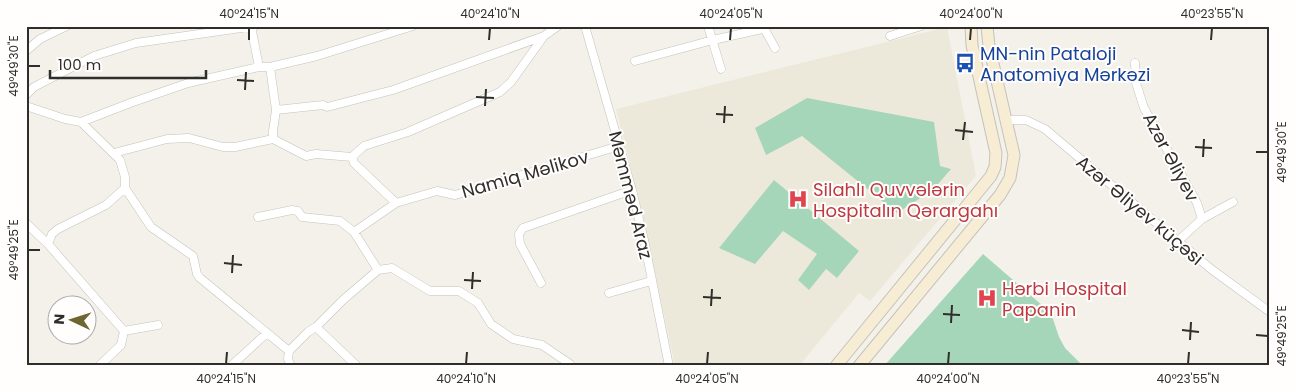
<svg xmlns="http://www.w3.org/2000/svg" width="1296" height="392" font-family="Poppins,sans-serif">
<style>
.built{fill:#ede9da}
.green{fill:#a6d6ba}
.lines{fill:none;stroke-linecap:round;stroke-linejoin:round}
.minor-casing{stroke:#c4c2ba;stroke-width:9}
.secondary-casing{stroke:#c4c2ba;stroke-width:13}
.minor{stroke:#fff;stroke-width:8}
.secondary{stroke:#f7edd5;stroke-width:11}
.ticks{fill:none;stroke:#2f2e2b;stroke-width:2}
.labels{text-anchor:middle;dominant-baseline:central;stroke-width:4;stroke-linejoin:round;paint-order:stroke}
.transit-label{font-size:18px;fill:#164399;stroke:#fffefd;text-anchor:start}
.street-label{font-size:18px;fill:#2f2e2b;stroke:#fffefd}
.health-label{font-size:18px;fill:#be3a42;stroke:#fffefd;text-anchor:start}
.neatline{fill:none;stroke:#2f2e2b;stroke-width:2}
.ticks-label{font-size:12px;text-anchor:middle;fill:#2f2e2b}
</style>
<rect width="100%" height="100%" fill="#f3f1ea"/>
<path class="built" d="M947,27L976,176L870,301L859,293L799,366H675L644,222L616,109Z"/>
<path class="green" d="M807,98L934,122L940,166L951,169L933,190L897,213L802,136L766,155L755,128Z
M774,180L859,251L837,278L826,269L809,290L798,280L817,254L783,231L755,264L719,248Z
M983,254L1043,306L1053,319L1059,337L1065,348L1083,366H884Z"/>
<g class="lines">
<defs>
<path id="minor" d="M251,26L259,67
M585,26L632,190L644,240L669,366
M708,26L721,69
M890,36L921,26
M26,51L40,39L67,26
M635,61L713,40L762,29L765,30L775,48
M1135,63L1136,83L1144,108L1197,203L1202,219L1178,241
M270,67L276,110L273,131V139L306,156L316,154L352,157L354,163L396,203
M26,95L34,87L94,56L136,43L255,26
M26,106L65,119L81,122L120,160L125,177V188L151,227L193,256L197,274L200,278L289,351L308,332L316,327L343,300L378,270L354,232L396,203L437,191L455,195L619,146
M276,110L323,105L327,107L393,90L544,36L558,26
M1007,120H1026L1045,129L1211,269L1270,312
M81,122L133,102L188,83L259,67H270L317,56L413,26
M114,153L167,139L189,138L223,147H235L273,139
M352,157L364,146L408,132L500,92L511,82L544,36
M125,188L106,205L58,229L52,234L48,244L124,331L158,325
M258,217L292,210L298,211L302,217L340,221L354,232
M1202,219L1233,202
M26,223L48,244
M378,270L392,268L430,291H459L478,303L491,324L513,339L542,345L570,364L567,366
M541,283L520,244L519,234L523,228L632,190
M609,293L651,281
M316,327L357,366
M289,351L288,359L291,366
M99,366L121,345L124,331
M231,366L267,333"/>
<path id="secondary" d="M836,366L991,176L995,167L996,153L972,45L971,26
M859,366L1000,195L1010,178L1014,155L989,46L987,26"/>
</defs>
<use href="#minor" class="minor-casing"/>
<use href="#secondary" class="secondary-casing"/>
<use href="#minor" class="minor"/>
<use href="#secondary" class="secondary"/>
</g>
<path class="ticks" d="M249,40V28M489,40L490,28M730,40L731,28M970,40L971,28M1211,40L1212,28M28,66H40M237,80L254,81M245,90L246,72M476,97L494,98M485,106L486,89M716,114L733,115M724,123L725,106M955,130L973,132M963,140L965,122M1195,147L1212,148M1256,152H1268M1203,157L1204,139M28,250H40M224,263L242,265M232,273L233,255M464,280L481,281M472,289L473,272M703,297L721,298M711,306L712,289M943,314L960,315M951,323L952,305M1182,330L1199,332M1256,335L1268,336M1190,340L1191,322M226,364L227,352M466,364L467,352M707,364L708,352M948,364L949,352M1188,364L1189,352"/>
<defs>
<symbol id="bus-bare" viewBox="-9 -9 18 18"><path d="M-5-6H5V4H4V6H2V4H-2V6H-4V4H-5ZM-3.5-4V0h7V-4ZM-3.5 1.2v1.5H-2V1.2ZM2 1.2v1.5H3.5V1.2Z" fill="#1a4fb4" stroke="#fffefd" stroke-width="2.5" paint-order="stroke"/></symbol>
<symbol id="hospital-bare" viewBox="-9 -9 18 18"><path d="M-5-5h3v3.5h4V-5h3V5h-3V1.5h-4V5h-3Z" fill="#e0444e" stroke="#fffefd" stroke-width="2.5" paint-order="stroke"/></symbol>
</defs>
<g fill-rule="evenodd">
<use href="#bus-bare" x="951" y="49" width="28" height="28"/>
<use href="#hospital-bare" x="784" y="185" width="28" height="28"/>
<use href="#hospital-bare" x="973" y="284" width="28" height="28"/>
</g>
<g class="labels">
<g class="transit-label">
<text x="980" y="53">MN-nin Pataloji<tspan x="980" dy="21">Anatomiya Mərkəzi</tspan></text>
</g>
<g class="street-label">
<text transform="translate(1171 157) rotate(62)">Azər Əliyev</text>
<text transform="translate(525 174) rotate(-16)">Namiq Məlikov</text>
<text transform="translate(631 195) rotate(76)">Məmməd Araz</text>
<text transform="translate(1140 210) rotate(40)">Azər Əliyev küçəsi</text>
</g>
<g class="health-label">
<text x="813" y="189">Silahlı Quvvələrin<tspan x="813" dy="21">Hospitalın Qərargahı</tspan></text>
<text x="1002" y="288">Hərbi Hospital<tspan x="1002" dy="21">Papanin</tspan></text>
</g>
</g>
<rect width="1296" height="392" fill="none" stroke="#fffefd" stroke-width="55"/>
<g transform="translate(72 320) rotate(274)"><circle r="24" fill="#fffefd" stroke="#acaba9"/>
<path d="M0-4L9 19L0 12L-9 19Z" fill="#6d6632"/>
<text y="-8" font-size="14" font-weight="bold" text-anchor="middle" fill="#2f2e2b">N</text>
</g>
<path d="M50 70v8h156v-8" fill="none" stroke="#2f2e2b" stroke-width="2.5"/>
<text x="58" y="70" font-size="15" fill="#2f2e2b" stroke="#fffefd" stroke-width="4" paint-order="stroke">100 m</text>
<rect x="28" y="28" width="1240" height="336" class="neatline"/>
<g class="ticks-label">
<text x="249" y="18">40°24'15"N</text>
<text x="490" y="18">40°24'10"N</text>
<text x="731" y="18">40°24'05"N</text>
<text x="971" y="18">40°24'00"N</text>
<text x="1212" y="18">40°23'55"N</text>
<text transform="translate(14 66) rotate(-90)" y="4">49°49'30"E</text>
<text transform="translate(1282 152) rotate(-90)" y="4">49°49'30"E</text>
<text transform="translate(14 250) rotate(-90)" y="4">49°49'25"E</text>
<text transform="translate(1282 336) rotate(-90)" y="4">49°49'25"E</text>
<text x="226" y="383">40°24'15"N</text>
<text x="466" y="383">40°24'10"N</text>
<text x="707" y="383">40°24'05"N</text>
<text x="948" y="383">40°24'00"N</text>
<text x="1188" y="383">40°23'55"N</text>
</g>
</svg>
